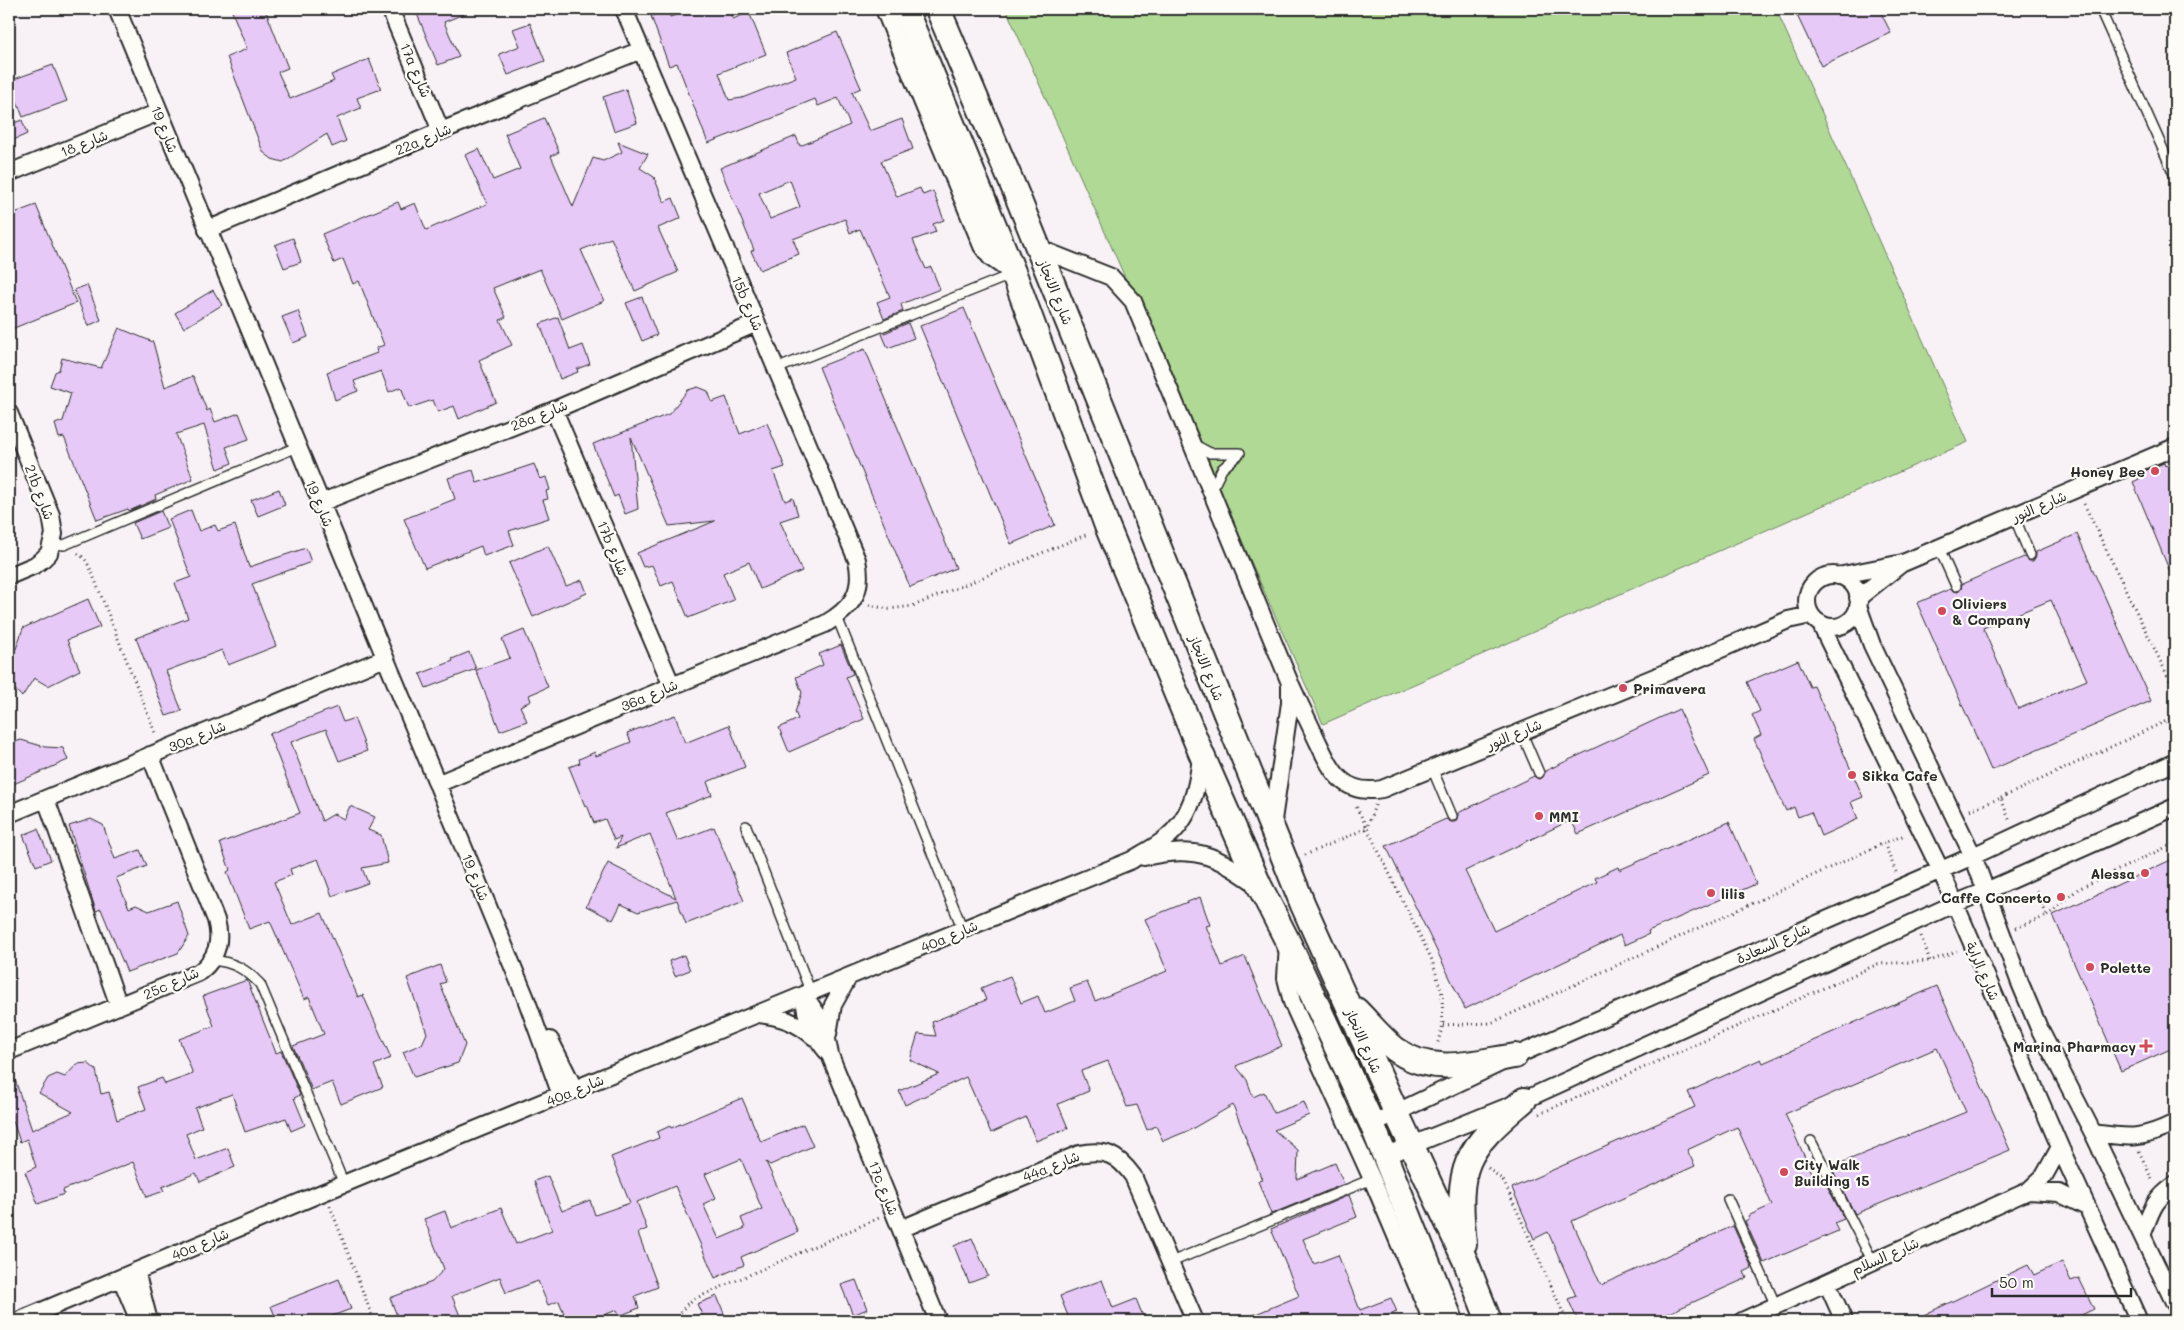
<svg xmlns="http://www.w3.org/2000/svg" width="2184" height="1330" font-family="Mali,'Playpen Sans Arabic',sans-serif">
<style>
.green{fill:#b0d996;stroke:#6e8260}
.building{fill:#e6c9f7;stroke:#2b2b2b;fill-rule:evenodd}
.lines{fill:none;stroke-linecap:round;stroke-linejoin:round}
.lane-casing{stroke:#2b2b2b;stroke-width:12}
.street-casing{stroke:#2b2b2b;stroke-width:20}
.secondary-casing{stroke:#2b2b2b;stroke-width:28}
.path{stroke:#2b2b2b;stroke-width:3;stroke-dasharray:1 4;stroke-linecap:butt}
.lane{stroke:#fdfcf7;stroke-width:9}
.street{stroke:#fdfcf7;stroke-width:16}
.secondary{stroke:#fdfcf7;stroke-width:24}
.poi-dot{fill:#d1495b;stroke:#fdfcf7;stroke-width:2}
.labels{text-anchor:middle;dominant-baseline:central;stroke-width:4.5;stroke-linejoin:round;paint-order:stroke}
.street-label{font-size:14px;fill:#2b2b2b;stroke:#fdfcf7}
.poi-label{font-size:14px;font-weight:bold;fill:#2b2b2b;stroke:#fdfcf7;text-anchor:start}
</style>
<rect width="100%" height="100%" fill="#f8f2f7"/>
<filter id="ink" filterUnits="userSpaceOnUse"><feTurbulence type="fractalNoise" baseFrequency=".02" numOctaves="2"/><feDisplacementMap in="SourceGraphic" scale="10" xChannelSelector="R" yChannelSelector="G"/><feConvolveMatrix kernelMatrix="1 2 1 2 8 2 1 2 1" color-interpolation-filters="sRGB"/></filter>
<g filter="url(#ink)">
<path class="green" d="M1006,9H1776L1968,442L1323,724Z"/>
<path class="building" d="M231,9H265L288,68L278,72L290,99L334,81L331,75L369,59L381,89L357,98L361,108L337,118L346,141L332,147L327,134L283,162L272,159L263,152L227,57L247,49Z
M415,9H476L444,22L459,57L438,65Z
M693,9H730L733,19L749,12L766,54L719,73L729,100L742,98L796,77L786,53L837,32L861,88L852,92L870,131L902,119L913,149L881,161L897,197L920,188L923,195L933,191L944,220L933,224L936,232L913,240L926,269L931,267L940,289L901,304L903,311L884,319L877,302L890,297L860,229L850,233L845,219L793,239L799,254L760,270L751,251L754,250L720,168L796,136L800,146L850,125L838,98L818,106L815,99L786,111V113L708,143L677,63L669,66L651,16L668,10L670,17ZM790,180L800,207L770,219L759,193Z
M1794,9H1879L1891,33L1821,66Z
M530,23L545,61L508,75L499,54L520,46L513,29Z
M53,65L67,101L23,117L9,81Z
M626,89L637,123L614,131L603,97Z
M544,118L559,152L551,156L573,207L593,158L603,161L622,152L618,142L648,154L640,168L654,177L664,202L673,198L681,218L658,228L678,272L635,291L611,238L581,250L604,301L562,319L540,269L493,288L506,317L500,320L512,345L479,360L496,402L459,419L454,406L438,412L433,400L409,408L401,387L389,392L381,371L354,381L358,391L335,400L327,372L377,353L376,348L384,345L359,281L353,284L343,259L334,263L322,234L398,202L401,209L415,203L426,230L487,204L465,155L479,149L493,180L520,169L505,134Z
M22,120L27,134L9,142V125Z
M36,205L76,303L9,330V215Z
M293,238L301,262L284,268L275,245Z
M87,285L101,320L88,326L74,290Z
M213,290L222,305L184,328L175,313Z
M642,297L657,335L642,341L626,303Z
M964,308L1055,525L1011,544L920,326Z
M298,311L308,337L293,343L282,317Z
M558,317L570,350L583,345L590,364L577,369L578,372L560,379L540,324Z
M908,323L914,338L888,348L882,334Z
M119,328L153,342L165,387L193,376L207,411L210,409L215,422L239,413L249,439L226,447L232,463L218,469L204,425L176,434L193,479L155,495L156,499L129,511L128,509L97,520L64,437L59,438L55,424L63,421L71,393L50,386L55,372L59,370L62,358L101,368Z
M865,349L956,568L910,587L819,367Z
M698,387L708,391L712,402L726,397L740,434L767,423L785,467L773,471L785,501L793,498L798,515L780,521L802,571L760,589L749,562L723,573L734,600L688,618L673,581L661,586L652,565L643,567L637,553L715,521L669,526L631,437L638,509L625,514L618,495L614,497L593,444L669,414L688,390Z
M2175,462V584L2133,482L2139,479L2137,474L2164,463L2165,466Z
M534,464L540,479L546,477L550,490L546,491L548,499L543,500L549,518L509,531L514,545L484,556L481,546L425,568L404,519L455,499L448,478L473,470L477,483Z
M279,489L285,505L258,516L251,500Z
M191,510L199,531L215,525L218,531L235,525L249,567L306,548L311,562L252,584L276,646L228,665L222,650L166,671L182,711L166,716L136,638L188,618L175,583L191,577L169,519Z
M161,511L168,528L140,539L133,523Z
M2077,534L2151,701L1991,770L1917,603L1950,589L1953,591L1958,592L1961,589L1962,584L2024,557L2029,561H2033L2036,556V552ZM2051,600L2087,680L2018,709L1983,628Z
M548,546L566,586L582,580L587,593L533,617L509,563Z
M88,599L100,627L67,640L80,670L48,686L34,678L22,697L9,683V647L16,649L23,628Z
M524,630L548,687L529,695L531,701L520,706L527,721L500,731L476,670L510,658L502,639Z
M841,645L853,674L846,677L864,719L789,752L779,728L798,719L795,712L802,693L796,677L823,665L819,654Z
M469,652L476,669L426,688L420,674L453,661L452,659Z
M1798,660L1810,687L1814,686L1863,797L1851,802L1858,819L1821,836L1811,812L1798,817L1794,807L1786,811L1754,739L1761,735L1752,715L1760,711L1747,682Z
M337,707L343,722L354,718L367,751L339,761L326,729L291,742L322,821L334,814L344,819L350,806L375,817L368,830L381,835L388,863L362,868L368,883L332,896L318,859L290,869L292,875L274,882L292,925L322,913L358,997L363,995L391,1058L374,1065L383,1087L341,1104L332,1082L312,1090L293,1046L324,1034L309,997L304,999L270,921L249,929L227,872L230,870L220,843L300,813L269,734Z
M1679,709L1709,775L1578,834L1571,820L1465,871L1494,931L1597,882L1595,878L1618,867L1619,870L1729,822L1756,884L1648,931L1649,934L1625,945L1620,935L1465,1009L1386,846L1446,819L1451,822H1455L1458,817V813L1534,776L1538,779L1542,778L1545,771Z
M675,715L685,743L729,725L745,767L707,782L712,795L666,813L678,841L714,827L744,901L686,924L677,900L638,912L621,904L613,920L586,906L608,863L676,898L650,834L616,848L621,837L614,840L605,819L594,823L587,805L585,806L569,767L580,763L579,759L595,752L596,756L631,742L627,733Z
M21,740L45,747L63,748L68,760L9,786V744Z
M91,819L103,825L115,859L140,850L147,866L116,878L129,908L136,905L149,911L177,901L189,936L178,953L127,972L101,909L96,911L69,826Z
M38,829L51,860L36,866L23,835Z
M2175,858V1047L2121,1071L2053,915Z
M1200,897L1210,925L1206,926L1222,966L1245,956L1282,1046L1236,1066L1247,1080L1253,1097L1264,1092L1274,1113L1304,1102L1309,1115L1274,1130L1298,1150L1297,1179L1335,1163L1344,1184L1271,1214L1258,1181L1262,1180L1233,1105L1190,1130L1163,1141L1156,1126L1147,1130L1137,1105L1127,1107L1108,1061L1081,1071L1089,1091L1058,1104L1068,1128L1036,1141L1026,1117L991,1133L966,1077L905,1105L899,1091L939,1074L910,1060L918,1034L936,1036L932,1022L986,1000L981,988L1010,976L1021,1003L1038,996L1045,1013L1075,1001L1070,988L1087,982L1095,1001L1167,971L1145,919Z
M684,955L690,970L675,976L669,961Z
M440,965L446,982L440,984L465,1045L458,1063L414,1077L403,1052L422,1044L427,1033L407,978Z
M247,980L276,1053L281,1051L300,1095L294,1098L305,1125L291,1131L286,1118L245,1132L232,1094L195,1108L202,1127L186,1134L196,1160L228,1148L235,1167L200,1182L196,1173L162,1187L164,1191L147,1197L133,1162L63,1190L64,1194L38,1204L25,1172L36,1167L27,1139L20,1142L9,1109V1068H11L32,1130L73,1112L39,1093L48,1078L57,1074L65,1077L77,1064L88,1063L96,1070L101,1094L109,1092L117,1120L146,1109L138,1087L162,1078L165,1084L193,1074L179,1039L214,1026L203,996Z
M1937,986L2010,1150L1855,1214L1831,1167L1966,1112L1937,1048L1785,1114L1813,1175L1820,1172L1844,1219L1834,1223L1838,1231L1764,1263L1745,1221L1749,1219L1748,1216L1772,1205L1737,1127L1687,1150L1695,1166L1572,1221L1601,1285L1733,1226L1752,1268L1744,1272L1747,1278L1651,1321H1578L1568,1299L1576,1296L1548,1232L1534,1239L1512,1188L1695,1107L1688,1092L1761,1059L1763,1063Z
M742,1098L761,1142L803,1124L813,1146L770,1165L766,1162L798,1232L741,1257L744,1265L715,1278L675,1186L637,1202L647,1229L638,1233L658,1287L635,1296L639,1308L619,1316L617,1310L588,1321H567L559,1301L548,1305L538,1281L506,1293L500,1277L452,1296L462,1321H399L390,1298L432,1282L444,1269L424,1219L445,1211L451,1228L501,1208L516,1244L552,1230L534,1181L548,1176L562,1211L590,1200L595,1215L630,1203L611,1157L659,1138L657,1132L670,1126L671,1128ZM741,1159L762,1209L741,1218L745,1228L719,1239L703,1204L716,1198L705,1174Z
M1349,1195L1357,1217L1303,1239L1314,1264L1338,1255L1360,1310L1391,1298L1397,1312L1373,1321H1239L1299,1296L1271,1229Z
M972,1238L988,1276L969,1283L954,1246Z
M2062,1262L2071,1281L2079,1278L2094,1309L2069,1321H1911L2028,1265L2034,1275Z
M339,1279L351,1309L319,1321H277L271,1306Z
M856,1280L867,1309L853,1315L841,1285Z
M1102,1280L1113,1308L1136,1299L1145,1321H1070L1060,1296Z
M717,1296L727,1321H705L697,1304Z"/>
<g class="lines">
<defs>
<path id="lane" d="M2100,9L2175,176
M776,369L1013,274
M1193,444L1210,453H1240
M1211,491L1222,469L1239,454
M2014,516L2030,555
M52,544L64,545L297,447
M1939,548L1956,586
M837,617L963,930
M1521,731L1539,773
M1432,768L1452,816
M746,826L811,993
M212,960C233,962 246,969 260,984L344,1184
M1811,1141L1873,1262
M1728,1199L1776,1306
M1171,1262L1372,1179"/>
<path id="street" d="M117,9L525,996L561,1095
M390,9L441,131
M884,9L982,246L991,258L1014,274
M9,173L159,112
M207,230L441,131L641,50
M1038,248L1111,277L1133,301L1290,683V703L1272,827
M554,410L672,686
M9,413L51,515L54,534L49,553L43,559L35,565L9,576
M320,503L554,410L757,323
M1807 601a26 26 0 1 1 52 0a26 26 0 1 1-52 0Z
M1838,576L1903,563L2175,447
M1858,598L1901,564
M1858,606L1872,645L1973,856L2020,983L2039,1028L2093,1133L2175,1304
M1820,623L1940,869L2060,1147L2139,1321
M1291,685C1299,703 1308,720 1316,738C1331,769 1341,796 1382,789L1677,668L1788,620L1811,615
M437,784L672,686L825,624C852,608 864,592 857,560L624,9
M46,799L119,1006
M9,814L385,658
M1144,857C1199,846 1213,854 1258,885
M1288,944L1286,978L1292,1002L1372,1179L1432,1321
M804,995L824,1024L830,1055L938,1321
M804,995C805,1020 814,1037 830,1055
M758,1014C780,1016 797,1022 814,1037
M828,1034L833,1005L848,978
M550,1040L575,1090
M9,1051L198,973C217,959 222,942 216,920L150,755
M1372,1124L1515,1056L1973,856L2175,762
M2093,1133C2130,1138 2141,1140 2175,1123
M1385,1156L1524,1100L1954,904L1986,891L2175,807
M2028,1191L2059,1193L2087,1207
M901,1229L1079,1154C1105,1149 1117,1154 1133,1176L1195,1321
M2143,1233C2151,1211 2154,1199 2175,1185
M136,1271L149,1321
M121,1278L139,1321
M1827,1283L1844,1321
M18,1321L324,1192L1132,860C1143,853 1155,847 1165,839C1191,819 1198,787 1201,756
M1742,1321L2028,1191L2044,1176L2060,1147"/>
<path id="secondary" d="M905,9L1014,274L1107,526L1201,753L1259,885L1288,942L1372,1124L1451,1321
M938,9L1016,193L1303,905L1396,1112L1465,1260L1489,1321
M1356,1010C1369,1023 1381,1038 1395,1049C1432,1077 1474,1062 1515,1056
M1464,1244C1456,1165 1464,1151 1524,1100"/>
</defs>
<use href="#lane" class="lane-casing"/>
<use href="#street" class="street-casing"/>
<use href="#secondary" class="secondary-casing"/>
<path class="path" d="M2084,504L2175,691
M78,553L85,559L91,570L156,735
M869,605L889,609L913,606L1088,534
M2001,798L2175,717
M1375,805L1367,828L1432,960L1442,994L1443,1025L1437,1045
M1970,810L2001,798L2010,822
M1305,855L1367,828L1355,804
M1896,872L1884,843L1905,835
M2047,916L2078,889L2175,843
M2016,928L2047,916L2036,888
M1921,936L1930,961L1957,951
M1443,1025L1491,1023L1884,843
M1539,1114L1878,964L1930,961
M2139,1151L2153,1182
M1488,1168L1503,1180L1567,1321
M330,1206L374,1321
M675,1321L686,1305L694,1299L879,1218"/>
<use href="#lane" class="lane"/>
<use href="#street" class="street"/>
<use href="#secondary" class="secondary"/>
</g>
</g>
<g class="poi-dot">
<circle cx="2155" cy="471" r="5"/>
<circle cx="1942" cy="611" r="5"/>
<circle cx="1623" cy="688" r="5"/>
<circle cx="1852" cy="775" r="5"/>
<circle cx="1539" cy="816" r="5"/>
<circle cx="2145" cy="873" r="5"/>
<circle cx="1711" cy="893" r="5"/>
<circle cx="2061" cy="897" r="5"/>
<circle cx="2090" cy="967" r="5"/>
<path d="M2143.5 1038.5h5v5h5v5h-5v5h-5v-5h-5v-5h5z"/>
<circle cx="1784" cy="1172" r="5"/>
</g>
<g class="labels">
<g class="street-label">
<text transform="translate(416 70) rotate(67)">17a شارع</text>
<text transform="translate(165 129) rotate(68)">شارع 19</text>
<text transform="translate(423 139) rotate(-23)">22a شارع</text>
<text transform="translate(84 143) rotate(-22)">شارع 18</text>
<text transform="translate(1056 292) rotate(68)">شارع الانجاز</text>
<text transform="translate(748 303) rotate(67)">15b شارع</text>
<text transform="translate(539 415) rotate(-22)">28a شارع</text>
<text transform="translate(40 492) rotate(69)">21b شارع</text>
<text transform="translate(320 503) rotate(67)">شارع 19</text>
<text transform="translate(2039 506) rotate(-23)">شارع النور</text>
<text transform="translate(613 548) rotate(67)">17b شارع</text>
<text transform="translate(1207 668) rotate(68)">شارع الانجاز</text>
<text transform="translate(649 695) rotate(-23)">36a شارع</text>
<text transform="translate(1514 734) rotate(-22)">شارع النور</text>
<text transform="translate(197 736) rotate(-22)">30a شارع</text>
<text transform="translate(476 877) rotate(68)">شارع 19</text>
<text transform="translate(949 936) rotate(-23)">40a شارع</text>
<text transform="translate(1773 943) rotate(-24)">شارع السعادة</text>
<text transform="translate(1983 971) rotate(66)">شارع الراية</text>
<text transform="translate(171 983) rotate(-24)">25c شارع</text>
<text transform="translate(1364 1041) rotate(66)">شارع الانجاز</text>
<text transform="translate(575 1090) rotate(-22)">40a شارع</text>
<text transform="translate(1051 1166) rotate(-22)">44a شارع</text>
<text transform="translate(884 1188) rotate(68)">17c شارع</text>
<text transform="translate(200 1244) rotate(-23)">40a شارع</text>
<text transform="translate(1885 1256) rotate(-24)">شارع السلام</text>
</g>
<g class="poi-label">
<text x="2145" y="471" text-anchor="end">Honey Bee</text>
<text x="1952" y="603">Oliviers<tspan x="1952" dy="16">&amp; Company</tspan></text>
<text x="1633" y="688">Primavera</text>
<text x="1862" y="775">Sikka Cafe</text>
<text x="1549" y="816">MMI</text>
<text x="2135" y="873" text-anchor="end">Alessa</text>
<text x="1721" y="893">lilis</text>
<text x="2051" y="897" text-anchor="end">Caffe Concerto</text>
<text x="2100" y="967">Polette</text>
<text x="2136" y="1046" text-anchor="end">Marina Pharmacy</text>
<text x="1794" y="1164">City Walk<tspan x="1794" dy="16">Building 15</tspan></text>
</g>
</g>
<rect width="2184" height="1330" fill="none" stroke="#fdfcf7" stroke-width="30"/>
<rect x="15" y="15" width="2154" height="1300" fill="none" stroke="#2b2b2b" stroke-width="2" filter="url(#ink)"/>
<path d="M1992 1288v8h139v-8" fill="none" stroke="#2b2b2b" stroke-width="2.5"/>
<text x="1999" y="1288" font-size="15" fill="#2b2b2b" stroke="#fdfcf7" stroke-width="4" paint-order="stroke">50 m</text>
</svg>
